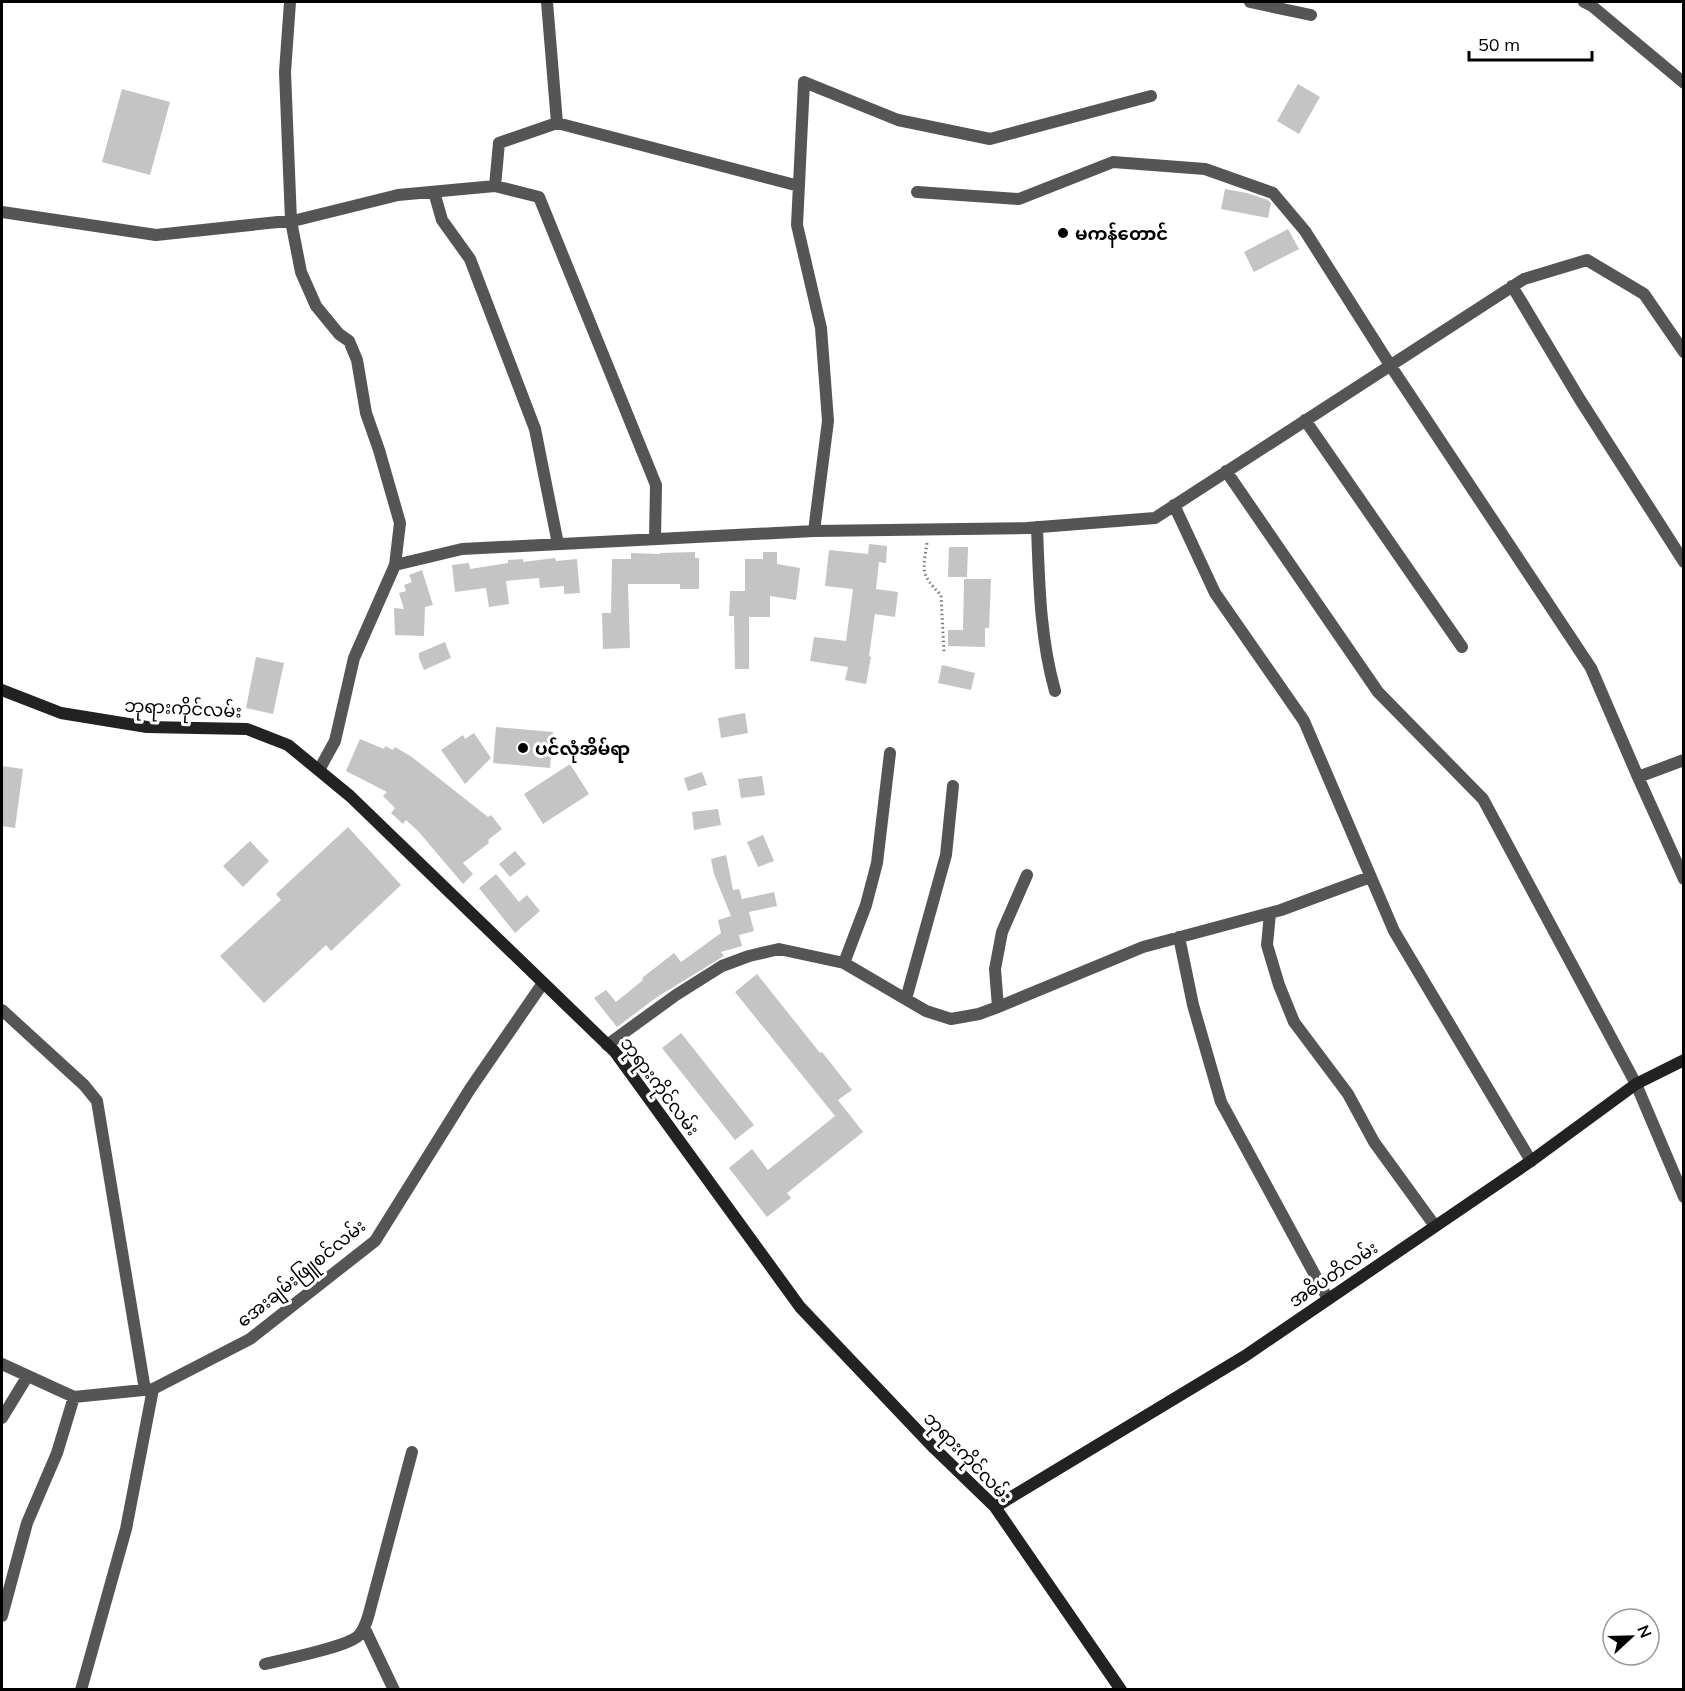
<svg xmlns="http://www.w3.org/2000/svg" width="1685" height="1691" font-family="Mulish,'Noto Sans Myanmar',sans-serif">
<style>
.building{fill:#c4c4c4}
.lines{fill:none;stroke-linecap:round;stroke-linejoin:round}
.path{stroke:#777;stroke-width:3;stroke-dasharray:1.5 3;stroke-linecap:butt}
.street{stroke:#555;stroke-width:12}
.secondary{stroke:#222;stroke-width:12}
.poi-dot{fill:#000;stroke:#fff;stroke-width:2}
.labels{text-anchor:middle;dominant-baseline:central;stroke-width:6;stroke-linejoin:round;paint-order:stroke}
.poi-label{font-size:18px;font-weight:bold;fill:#000;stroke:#fff;text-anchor:start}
.street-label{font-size:18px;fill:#000;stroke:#fff}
</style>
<rect width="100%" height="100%" fill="#fff"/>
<path class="building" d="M1298,84L1320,97L1299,134L1277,121Z
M122,89L170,102L150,175L102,162Z
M1225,189L1247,193L1268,200L1271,203L1268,218L1221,209Z
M1288,229L1299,249L1254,272L1244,252Z
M869,544L887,546L886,563L879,562L876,589L898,592L895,617L875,614L869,656L871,657L866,684L845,680L848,667L810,661L814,637L846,641L853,589L825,586L829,550L868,554Z
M949,547H968L967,577H948Z
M695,552V558H699V589H680V584H628L630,648L603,649L602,613H611L612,559H631V553L660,554V553Z
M763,552H777V564L800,568L796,600L770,596V617H749V669H735L734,616H729L730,591H745V559H763Z
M555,558L556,561L577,559L580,593L564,594V586L540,588L539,578L506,581L509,604L489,607L486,588L455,592L452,565L469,563L470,569L508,563V560L523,559V562Z
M422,570L433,605L425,607L424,636L395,635L394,608L404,609L399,593L406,591L404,585L412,582L409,575Z
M964,579H991L989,628H985V647L948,646V630H963Z
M445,642L451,658L424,670L419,658V653Z
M256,657L284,663L273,714L246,708Z
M942,665L975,673L971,690L938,683Z
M745,713L748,733L721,738L718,718Z
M496,727L553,732L550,768L493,763Z
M474,733L491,758L465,784L441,750L463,735L465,739Z
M360,739L384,749L385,746L393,750L395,747L412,757L488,817L491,815L502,829L488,840L489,843L463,863L473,874L463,884L418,831L406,820L403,824L391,813L395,808L383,796L387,792L346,771Z
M570,764L589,794L543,824L524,794Z
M2,766L23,769L15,828L2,826Z
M702,772L707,785L688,791L684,778Z
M762,776L765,795L741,798L738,779Z
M718,809L721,825L694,830L692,812Z
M348,827L401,885L331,951L326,945L264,1003L220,956L281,900L276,894Z
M763,835L774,861L758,867L747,842Z
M250,841L269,861L243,887L223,866Z
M515,851L526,864L510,877L499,864Z
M726,855L733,890L739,889L742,899L774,892L777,906L749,912L754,931L739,935L742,946L721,952L724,956L657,997L617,1027L594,998L606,990L616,1002L643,980L642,978L674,953L681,962L721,933L718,920L731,916L714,874L711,859Z
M496,874L519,902L527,895L540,911L515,933L479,888Z
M757,974L820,1053L822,1052L852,1090L838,1100L863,1132L787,1193L791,1198L767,1217L729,1168L752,1149L768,1170L835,1116L735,992Z
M681,1033L754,1125L735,1140L662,1048Z"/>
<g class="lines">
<path class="path" d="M927,543C923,571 920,574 941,595L944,653"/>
<path class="street" d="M290,2L285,72L291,221L301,272L316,306L339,334L349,341L357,360L366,413L379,450L400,523L395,565L354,658L335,741L319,770
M1250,2L1311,15
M1584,2L1592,6L1684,83
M557,123L799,186
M495,186L539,197L656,485L655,539
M434,192L442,220L470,259L535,429L558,544
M917,192L1019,199L1113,162L1205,169L1273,193L1305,231L1390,365L1591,668L1638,777L1684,760
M2,212L156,235L297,220L398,195L495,186L499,143L557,123L547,2
M1512,286L1579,398L1684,562
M1305,420L1462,647
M1226,471L1378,692L1483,799L1636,1084L1684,1197
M1174,505L1215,593L1304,721L1394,931L1531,1161
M1037,527C1039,582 1040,638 1055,691
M814,531L828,421L821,328L797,225L804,82L898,120L990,139L1151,96
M395,565L462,549L814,531L1027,528L1155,518L1524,279L1587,260L1644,294L1684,352
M1638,777L1684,879
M1270,913L1267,945L1279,985L1294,1022L1348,1094L1374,1142L1435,1226
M1179,937L1193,1005L1221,1102L1328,1299
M844,963L866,905L877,863L890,753
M906,999L946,855L953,786
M998,1007L995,969L1002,932L1027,875
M2,1010L84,1085L97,1101L145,1390
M607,1045L676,995L722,966L749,956L779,949L844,963L926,1011L951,1019L979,1014L998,1007L1143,947L1281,910L1370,877
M2,1364L74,1397L153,1389L250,1339L375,1241L470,1089L543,983
M2,1418L27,1377
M2,1616L27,1523L57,1453L74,1397
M364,1627L394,1690
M265,1664C285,1659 342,1648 357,1637C366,1630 369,1613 372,1602L412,1452
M81,1690L126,1529L153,1389"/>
<path class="secondary" d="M2,690L61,713L147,727L247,729L288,745L350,796L615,1052L800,1307L934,1448L995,1507L1121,1690
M995,1507L1245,1356L1531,1161L1636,1084L1684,1060"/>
</g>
<g class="poi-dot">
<circle cx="1063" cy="233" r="6"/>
<circle cx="523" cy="748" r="6"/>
</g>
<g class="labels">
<g class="poi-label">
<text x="1075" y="233">မကန်တောင်</text>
<text x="535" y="748">ပင်လုံအိမ်ရာ</text>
</g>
<g class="street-label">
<text transform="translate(183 708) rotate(3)">ဘုရားကိုင်လမ်း</text>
<text transform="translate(660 1086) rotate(53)">ဘုရားကိုင်လမ်း</text>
<text transform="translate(301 1273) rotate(-39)">အေးချမ်းဖြူစင်လမ်း</text>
<text transform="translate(1333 1274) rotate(-34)">အဓိပတိလမ်း</text>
<text transform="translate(968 1457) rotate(46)">ဘုရားကိုင်လမ်း</text>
</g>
</g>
<rect width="1685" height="1691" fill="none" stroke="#000000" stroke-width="6"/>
<g transform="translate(1631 1637) rotate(68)"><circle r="28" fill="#ffffff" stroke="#999999" stroke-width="1.5"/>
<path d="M0-4.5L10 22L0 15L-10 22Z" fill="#000000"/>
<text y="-9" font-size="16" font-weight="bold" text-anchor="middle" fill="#000000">N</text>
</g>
<path d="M1469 51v9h123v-9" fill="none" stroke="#000000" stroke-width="3"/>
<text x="1478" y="51" font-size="18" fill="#000000" stroke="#ffffff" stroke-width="4.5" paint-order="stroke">50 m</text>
</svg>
